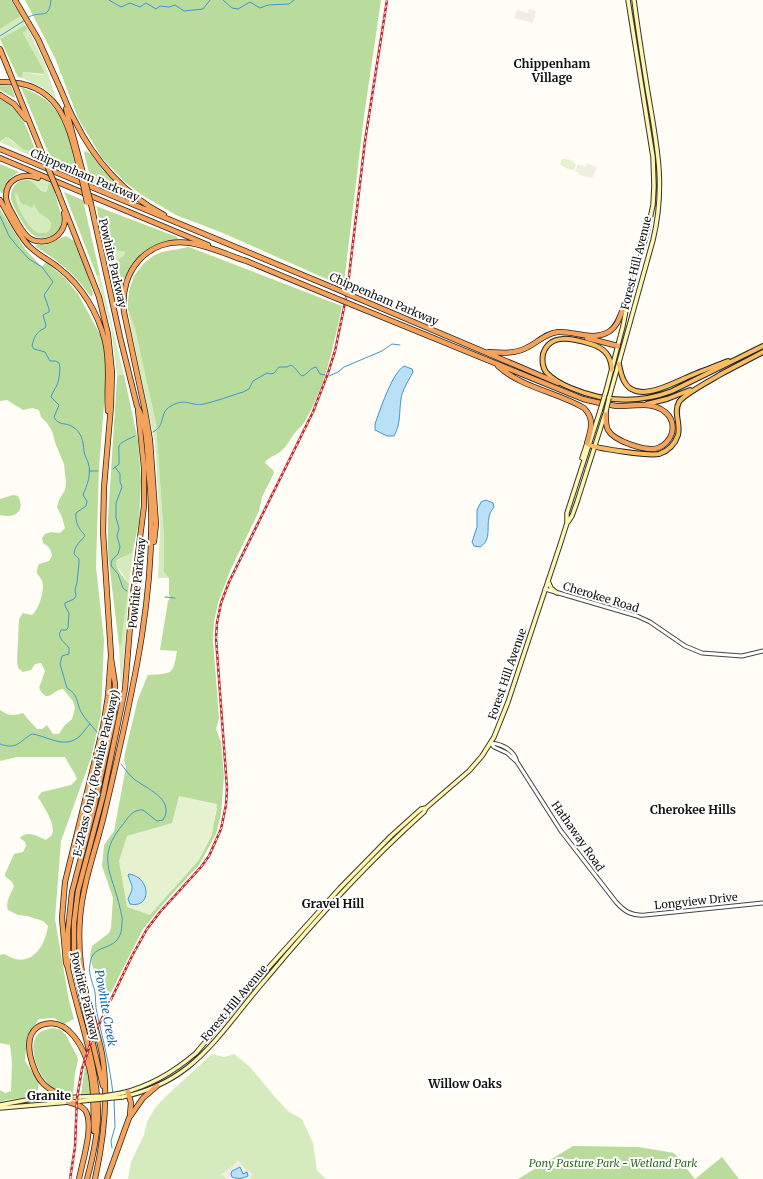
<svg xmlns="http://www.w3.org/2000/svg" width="763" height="1179" font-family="Merriweather,serif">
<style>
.green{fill:#d5ebbd}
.forest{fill:#b9dc9c;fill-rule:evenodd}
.pitch{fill:#e6f2cf}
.plaza{fill:#f1ede2}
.water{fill:#b9e0f7;stroke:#3f96cf}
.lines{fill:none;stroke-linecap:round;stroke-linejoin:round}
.stream{stroke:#3f96cf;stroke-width:1}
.tertiary-casing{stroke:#444;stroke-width:5}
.secondary-casing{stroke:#333;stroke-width:5.5}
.trunk-casing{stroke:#222;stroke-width:6}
.motorway-casing{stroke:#222;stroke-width:6}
.tertiary{stroke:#fff;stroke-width:3}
.secondary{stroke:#fff6b0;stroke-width:3.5}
.trunk{stroke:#f7bc64;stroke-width:4}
.motorway{stroke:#f5a25d;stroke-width:4.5}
.rail-casing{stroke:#c4262e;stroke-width:2.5}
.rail{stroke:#fff;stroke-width:1;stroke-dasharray:3;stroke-linecap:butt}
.secondary-bridge-casing{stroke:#333;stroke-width:5.5;stroke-linecap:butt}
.motorway-bridge-casing{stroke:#222;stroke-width:6;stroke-linecap:butt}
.secondary-bridge{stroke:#fff6b0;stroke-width:3.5}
.motorway-bridge{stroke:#f5a25d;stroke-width:4.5}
.labels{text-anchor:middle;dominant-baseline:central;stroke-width:4;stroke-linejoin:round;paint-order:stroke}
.street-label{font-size:11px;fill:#111;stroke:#fff}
.park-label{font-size:11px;font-style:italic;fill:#2f6b1f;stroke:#fff}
.neighbourhood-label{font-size:12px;font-weight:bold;fill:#111;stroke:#fff}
.water-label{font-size:12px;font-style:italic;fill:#1768a6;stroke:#fff}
</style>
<rect width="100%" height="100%" fill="#fffdf5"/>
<path class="green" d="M21,16L25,25L0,39V29Z
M28,29L44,62L56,98H55L43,88L22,78L23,72L43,75L44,71L23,33Z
M6,137L8,138C16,144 23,153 35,149L38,156L36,158L2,143L1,142Z
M30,177L51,179L48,186L47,191L45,192L27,180H21L24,178Z
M15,192L18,195L20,202L25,204L34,203L51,223L50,229L46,233H38C28,228 13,203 15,192Z
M104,238C110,247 113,250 124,251L125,253C122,260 115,261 112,268Z
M100,275L124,375H119L117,377L111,326L97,278V276Z
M128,310L135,329L156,424L164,538V572L169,578H158L160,525L155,443L131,328Z
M134,546L129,584L117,566L116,562L133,550Z
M129,589L122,682L121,684L119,645L120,646L124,621L126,602Z
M212,1054L224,1057L234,1054L250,1067L275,1097L289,1112L302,1119L313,1143L317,1170L326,1179H128L131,1162L144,1135L147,1122L155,1108L164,1098Z"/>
<path class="forest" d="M0,0H11L21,16L0,29Z
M25,0H381L364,116L344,283L340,285L223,233L176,215L142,195L126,183L102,158L78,118L55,58Z
M25,25L28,29L23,33L44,71V74L23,72L22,78L18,77L0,39Z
M0,85L11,86L15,97L14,98L0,90Z
M21,87C28,90 36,93 43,98C67,114 70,146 77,172V176L53,164Z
M0,98C21,108 27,128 35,149C21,155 16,140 6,137L0,142Z
M85,151L91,154L102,169L131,196L130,198L91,181L84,153Z
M0,164L19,172L9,179L3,193H1L0,191Z
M51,179L62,218C61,225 59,233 51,236C35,243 27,230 20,218C17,212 12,205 11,198C10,189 18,178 27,180C34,181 38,190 45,192L47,191L48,186ZM15,193L18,195L20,202L24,205L25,204L32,208L34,204L39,213C44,215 47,218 51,223L50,229L46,233H38C28,228 14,203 15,193Z
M64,192L83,200L100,275L97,276Z
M96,206L177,237L178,240L176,241C154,242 140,252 129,271C125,278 124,285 120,291H117C115,283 108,268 115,262C119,258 123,258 125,253L124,251C119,251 115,251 111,248C101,239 100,218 96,206Z
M0,209L25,249L42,267L46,262L65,278L78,294L102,338L107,367L99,468L96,567L104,640L101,714L91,758L61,841L55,919L69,1001L74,1019L64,1024L54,1018L39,1019L27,1036L25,1061L39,1082L37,1096L7,1100L0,1102V1090L5,1093L11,1091L12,1062L10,1045L0,1043V955L4,954C7,955 11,958 15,959C35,964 46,942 48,926L43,921L27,916L18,915L8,910C5,902 11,894 14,886L12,882L5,876V874L14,854L23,852L26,846L25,842L20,838C27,830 37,836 46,840C47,838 50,837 51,836C58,826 43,806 38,797L42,792L71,785L77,779C74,771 69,765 65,757H17L0,761V710C9,716 13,716 23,713L27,718L37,729H42L47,725L53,734H59L64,726L72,719L75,708L73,701L63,689C52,690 48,705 39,688L45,671L41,663L35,664L31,670L23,672L18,668L17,661L19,619L23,613L32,615C39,609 43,594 43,585C42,574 33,577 39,564L49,561L52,556C51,549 48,546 43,543L42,538L45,534L51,532L60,533L65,528L62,517L57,507L59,500L65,490L66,483L64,464L56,445L52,431L47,423L41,417L39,410L32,408L23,410L7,400L0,401Z
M66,236L74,241L87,272L93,294L91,297C75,274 59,261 36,247V245H45Z
M189,247L342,306C334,345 325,388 304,423C301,427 297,430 294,434C290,439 288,445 283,449C278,455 271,456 266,461L265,463L273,470L274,473L262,497L259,511L230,571L218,603L214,622L213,640L219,718L216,729L221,742L224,776L221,814L216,834L199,865L165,902L143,929L102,1010L90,955L92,946L109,933L111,928L113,898L102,866L104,845L114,831L126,767L124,760L125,753L138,699L147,677L148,675C172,673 173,676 177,651L160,650L168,601L170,598L169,594V578L164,572V538L156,424L135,329L128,310V300L129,291L134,276L144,263L153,256L162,252ZM183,800L217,808L214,822Z
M119,375H124L138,441L141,481L140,500L139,522L133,550L131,553L117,560C114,569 124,577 129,584L121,644L120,646L119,645L108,554V519L117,377Z
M13,495L18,496C26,511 15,519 0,515V499Z
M53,1028L61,1030L66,1035L77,1056L78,1060L75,1073L73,1094C50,1103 21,1050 39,1033C43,1030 48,1029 53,1028Z
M85,1066L88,1072L91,1094H81Z
M573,1146L639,1147L674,1153L695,1179L722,1157L739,1179H518Z"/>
<path class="pitch" d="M562,159C567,158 574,161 576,165L574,170C570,170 563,167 560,164Z
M179,796L217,804L212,835L199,860L150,915L127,907L119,861L127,836L172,823Z"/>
<path class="plaza" d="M529,9L536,11L533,23L514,18L517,10L528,13Z
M587,163L597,167L592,178L579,175V173L575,171L578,164L585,167Z
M238,1160L248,1172L249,1170L253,1174L250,1179H241L248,1176L233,1172L234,1177L236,1179H226L223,1175L221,1176L220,1175L233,1166Z"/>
<path class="water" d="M404,366L412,369L413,372C409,380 402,390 401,399C399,412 401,424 394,436H387L375,430V424C380,410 392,373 404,366Z
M486,500L493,503L494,507C482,521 495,538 480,547L474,546L472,542L477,527V510L481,502Z
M129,874C151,877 152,909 130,904L128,899C134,886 133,889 128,875Z
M240,1167L243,1174L247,1172L248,1176C241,1179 238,1179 232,1177L231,1174L232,1171Z"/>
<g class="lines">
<path class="stream" d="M109,0L121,7L130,3L140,7L146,3L156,9L160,6L169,7L175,5L184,11L203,9L210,0
M223,0L232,8L238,9L250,2L260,8L268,5L289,4L294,0
M27,18C40,9 49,22 51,0
M0,36L25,20
M0,216L9,236L18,247L29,259L42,267L53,282L44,295L49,309V312L43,315L46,325L45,328C36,332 34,337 32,346L34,349L45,352L50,361H56L59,363C61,367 59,381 57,385C55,389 52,393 51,397L59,405L54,417C58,426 66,422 73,427C82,433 83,441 84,451C84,455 87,459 88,462C92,474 87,485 83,495L87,501L86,506L76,513C75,521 78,528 84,534L85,536C80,542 75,545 74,554L79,559V563L77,582L75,590L76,596L74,599L65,603V606L69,613L68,628L66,630H61C56,638 65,642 69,648V654L62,656L60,664L67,688C79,695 76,702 81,712C85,719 92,726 97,732
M329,376L338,372L344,367L382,351L392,344L400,345
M153,432C167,425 158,413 171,406C186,397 191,407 204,404C217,401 230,396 243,392L249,389L253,381L267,373L271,374L274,373L279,367H287L291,365C297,369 297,372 302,376C308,374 310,368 316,367L320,374L325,375
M115,467L120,474V482L122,487L116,503V518L119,528L117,536L120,547L118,554L112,560L111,565L112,567L118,574L123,588L127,591
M113,469L119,464C120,443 113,446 135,436
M89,471H98
M165,597L175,598
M0,744C18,750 18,742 32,734C48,736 64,750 80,736C83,733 86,728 90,724
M113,1094C110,1066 103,1040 97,1013C95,1006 96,999 95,992C92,979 87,974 91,959C96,942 122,953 122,923C123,918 121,913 120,908C112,872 95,857 124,823C129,816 134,809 143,810L157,821L163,820C176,799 145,788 134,779C129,775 125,769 121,764
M112,1148L111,1141L115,1127L114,1099"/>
<defs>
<path id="tertiary" d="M545,589L637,616L650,622L685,646L702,653L742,656L763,651
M491,743C502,744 514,750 517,762L561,831L616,902C625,912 632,916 645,915L763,903
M491,743L494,747L507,753L517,762"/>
<path id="secondary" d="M606,391L623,326L627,305L647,233L653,205L654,186L653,157L628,0
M609,398L653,240C666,186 657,146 648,93C643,62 638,31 634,0
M582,458L587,443
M568,522L572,516L577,502L605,414
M548,581L551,588L557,593
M122,1093C150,1086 174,1072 196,1053L261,976L340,888L391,836L421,809L426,808L469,771L482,756L494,737L508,702L560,545L567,523V513L600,411
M122,1097C146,1092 169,1082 188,1067C217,1044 241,1007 266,979C315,920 367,863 424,812L426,808
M0,1105L32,1099L81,1097
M0,1108L81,1101"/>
<path id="trunk" d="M619,364C621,375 624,388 636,391C653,396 681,379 697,373C707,369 718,365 728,361
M612,370C611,355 604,348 591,344C574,339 550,332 543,354C542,360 542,366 546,372C553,380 561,384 571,388C604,402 638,404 672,391L763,346
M721,374L763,352
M647,404L667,399L690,390
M589,445C601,449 648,456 659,454C668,451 675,444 678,435C681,423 673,413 679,402C684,394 713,379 723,373"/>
<path id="motorway" d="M15,0L38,39L56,79
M0,49L9,71
M55,77C62,91 67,107 75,121C94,160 125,195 164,215
M0,82C62,80 69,127 81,175
M17,91L44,158
M0,95L14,104L26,119
M66,109L84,177
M0,149L334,288
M0,158L208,245
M38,178C23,172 5,179 6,198C7,205 11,211 15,218C18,224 22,231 27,236C35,244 49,243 58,235C64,229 66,221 64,213
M58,192L99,297L108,334L112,372L111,406L104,487L103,532L111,655L108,696L103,727L65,882L62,918L66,963L68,968C78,1016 97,1063 98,1112C98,1135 93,1157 87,1179
M0,200C9,215 17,233 29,246C38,255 49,260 59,268C82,286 98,313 105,341C111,366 106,387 108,411
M91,204L120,337L137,406C148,426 147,453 149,476C160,585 130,704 105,811C97,846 83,881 80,918C78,943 80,968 86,993C91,1013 98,1033 102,1054C109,1095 104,1138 95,1179
M244,260L333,297
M357,298L558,383
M355,306L583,399C594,402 605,404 616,406C626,406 635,405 644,405C660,405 676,415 672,433C670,440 664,446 658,448C646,452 614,441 608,430C605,424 606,417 606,411
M587,338L618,346
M489,352C503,353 516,354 528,347C538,342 546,333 558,332C576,331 593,342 610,331C621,323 620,310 628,300
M498,366C522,388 557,392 584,408C595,419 591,430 587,443
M154,542L156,524L150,440L145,411L124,312C119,271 148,237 190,243C209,246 228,255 246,261
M68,968V930L72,892L94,808L114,717L115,684L111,658
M103,1086L77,977L74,955V923L78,891L103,796L125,689L132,602L144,506V468L138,410
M128,1092L131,1103L130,1114
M72,1098C46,1092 36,1081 30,1055C29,1048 28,1042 31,1035C34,1029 39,1025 45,1024C69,1018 84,1049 89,1067C95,1088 93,1110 94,1131
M68,1102C75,1104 81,1105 85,1110C95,1124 82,1163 79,1179
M107,1179L129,1118L143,1098L157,1086"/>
</defs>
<use href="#tertiary" class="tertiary-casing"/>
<use href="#secondary" class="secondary-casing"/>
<use href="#trunk" class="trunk-casing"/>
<use href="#motorway" class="motorway-casing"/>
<use href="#tertiary" class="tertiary"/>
<use href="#secondary" class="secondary"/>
<use href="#trunk" class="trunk"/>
<use href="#motorway" class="motorway"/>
<defs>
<path id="rail" d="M70,1179L75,1147L77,1098L82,1069L92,1039L132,956L147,929L160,912L201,867L209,856L221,829L226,805L227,788L216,638L217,623L221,603L229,582L313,412L328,373L335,351L347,293L365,141L387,0"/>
</defs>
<use href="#rail" class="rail-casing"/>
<use href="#rail" class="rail"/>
<defs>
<path id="secondary-bridge" d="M600,411L606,391
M606,411L609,398
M81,1097L104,1096L122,1093
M81,1101L122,1097"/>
<path id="motorway-bridge" d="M9,71L17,91
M44,158L58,192
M81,175L87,203
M84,177L91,204
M334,288L357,298
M333,297L355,306"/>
</defs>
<use href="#secondary-bridge" class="secondary-bridge-casing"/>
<use href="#motorway-bridge" class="motorway-bridge-casing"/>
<use href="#secondary-bridge" class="secondary-bridge"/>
<use href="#motorway-bridge" class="motorway-bridge"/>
</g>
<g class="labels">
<g class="street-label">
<text transform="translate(85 175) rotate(23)">Chippenham Parkway</text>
<text transform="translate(113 263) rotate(77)">Powhite Parkway</text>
<text transform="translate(636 263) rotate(-76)">Forest Hill Avenue</text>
<text transform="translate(384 299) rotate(23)">Chippenham Parkway</text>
<text transform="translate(137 583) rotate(-84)">Powhite Parkway</text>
<text transform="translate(601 597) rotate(17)">Cherokee Road</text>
<text transform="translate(507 674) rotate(-71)">Forest Hill Avenue</text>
<text transform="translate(96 773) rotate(-77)">E-ZPass Only (Powhite Parkway)</text>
<text transform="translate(578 836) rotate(55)">Hathaway Road</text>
<text transform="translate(696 901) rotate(-6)">Longview Drive</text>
<text transform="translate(85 996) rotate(76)">Powhite Parkway</text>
<text transform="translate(234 1003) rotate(-50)">Forest Hill Avenue</text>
</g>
<g class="park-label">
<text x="613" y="1163">Pony Pasture Park - Wetland Park</text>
</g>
<g class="neighbourhood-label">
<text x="552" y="63">Chippenham<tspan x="552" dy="14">Village</tspan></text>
<text x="693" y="809">Cherokee Hills</text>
<text x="333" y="903">Gravel Hill</text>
<text x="465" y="1083">Willow Oaks</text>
<text x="49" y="1095">Granite</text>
</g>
<g class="water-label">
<text transform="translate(106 1008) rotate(80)">Powhite Creek</text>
</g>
</g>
</svg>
